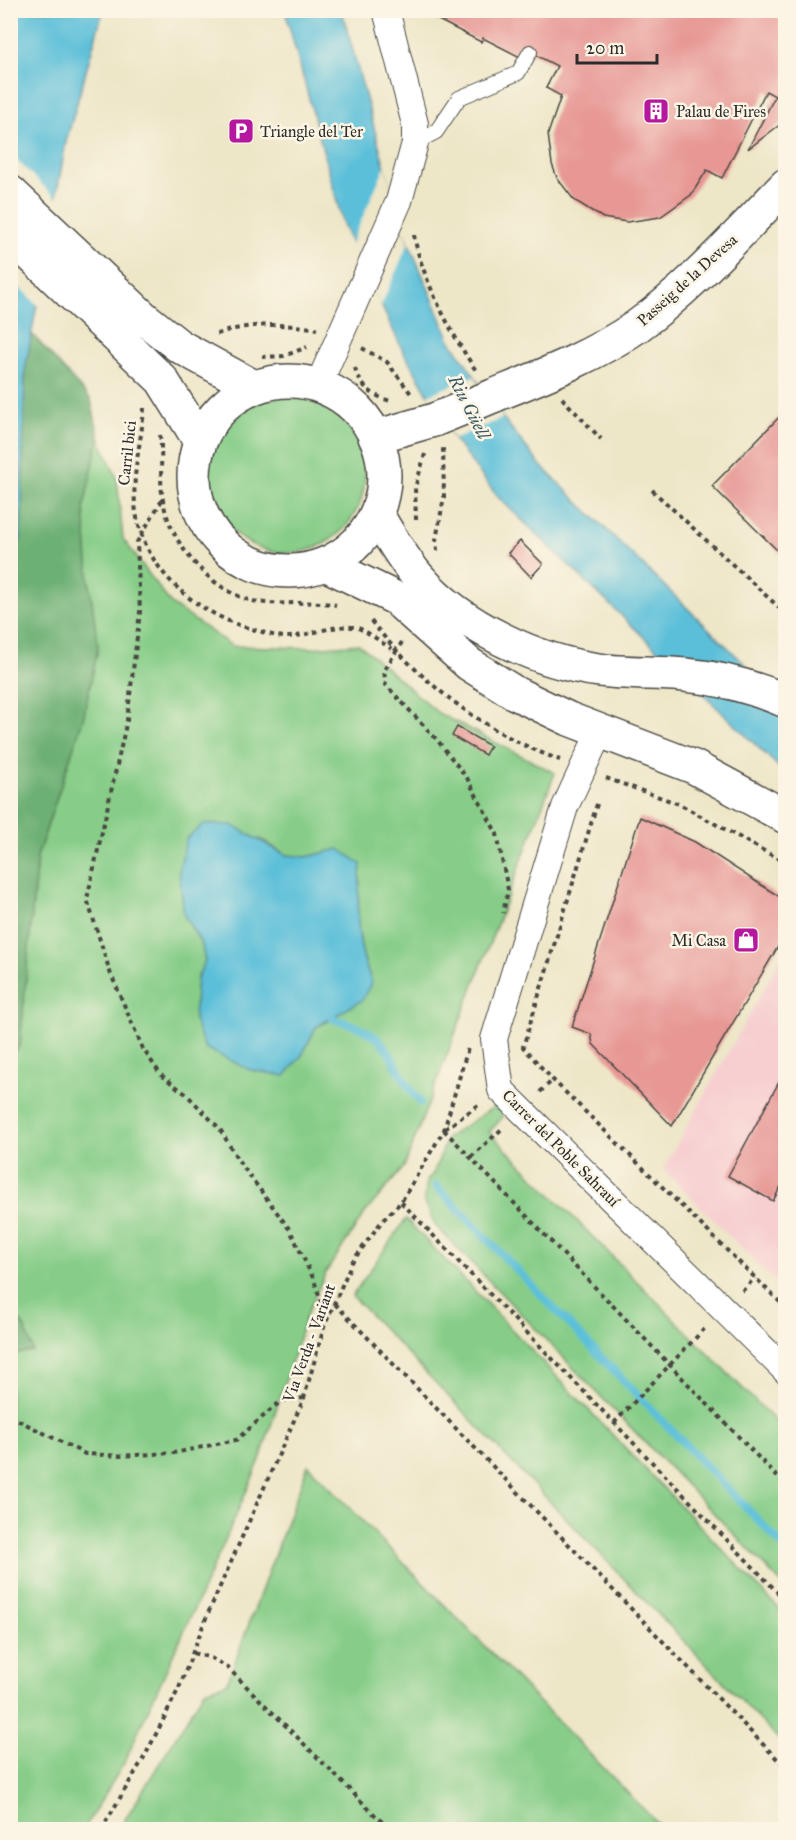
<svg xmlns="http://www.w3.org/2000/svg" width="796" height="1840" font-family="'IM FELL Great Primer',serif">
<style>
.built{fill:#f7cfd1}
.green{fill:#87cd88;stroke:#597c5a;stroke-width:1.5;fill-rule:evenodd}
.forest{fill:#6db074;stroke:#4c6e50;stroke-width:1.5}
.water{fill:#5bbfd9;stroke:#437582;stroke-width:1.5}
.pier{fill:#ede6c7}
.lines{fill:none;stroke-linecap:round;stroke-linejoin:round}
.stream{stroke:#5bbfd9;stroke-width:8}
.building{fill:#e79794}
.service-casing{stroke:#484742;stroke-width:16}
.minor-casing{stroke:#484742;stroke-width:28}
.tertiary-casing{stroke:#484742;stroke-width:36}
.path{stroke:#484742;stroke-width:4;stroke-dasharray:4.5 4.5;stroke-linecap:butt}
.service{stroke:#fff;stroke-width:14}
.minor{stroke:#fff;stroke-width:26}
.tertiary{stroke:#fff;stroke-width:33}
.tertiary-bridge-casing{stroke:#484742;stroke-width:36;stroke-linecap:butt}
.tertiary-bridge{stroke:#fff;stroke-width:33}
.labels{text-anchor:middle;dominant-baseline:central;stroke-width:5;stroke-linejoin:round;paint-order:stroke}
.poi-label{font-size:16px;fill:#2b2b2b;stroke:#fcf5e5;text-anchor:start}
.street-label{font-size:16px;fill:#2b2b2b;stroke:#fcf5e5}
.water-label{font-size:18px;font-style:italic;fill:#39575f;stroke:#fcf5e5}
</style>
<rect width="100%" height="100%" fill="#fcf5e5"/>
<filter id="ink" filterUnits="userSpaceOnUse"><feTurbulence type="fractalNoise" baseFrequency=".0167" numOctaves="2"/><feDisplacementMap in="SourceGraphic" scale="12" xChannelSelector="R" yChannelSelector="G"/><feConvolveMatrix kernelMatrix="1 2 1 2 8 2 1 2 1" color-interpolation-filters="sRGB"/></filter>
<filter id="wash" filterUnits="userSpaceOnUse"><feTurbulence type="fractalNoise" baseFrequency=".008" numOctaves="4" result="noise"/><feDisplacementMap in="SourceGraphic" scale="24" xChannelSelector="R" yChannelSelector="G"/><feGaussianBlur stdDeviation="1.35" result="paint"/><feColorMatrix in="noise" values="0 0 0 0 0 0 0 0 0 0 0 0 0 0 0 0 0 1.4 0 .05"/><feComposite in="paint" operator="in"/></filter>
<g filter="url(#wash)">
<rect width="100%" height="100%" fill="#ede6c7"/>
<path class="built" d="M785,951V1292L663,1169Z"/>
<path class="green" d="M209 475a78 78 0 1 1 156 0a78 78 0 1 1-156 0Z
M99,437L117,478L123,539L171,604L232,646L312,648L359,644L438,713L555,773L404,1167L365,1213L326,1272L306,1316L260,1460L224,1543L124,1763L84,1829H11L10,1355L33,1351L25,1328L11,1308V1057L20,1045L37,857L83,719L98,648L89,578L84,506ZM261,839L286,855L307,857L339,849L360,881C355,916 358,949 372,982L333,1019L316,1027L302,1055L194,1020L197,979L205,961L202,945L184,915L182,894Z
M495,1106L504,1116L489,1132L785,1431V1587L435,1225L424,1202L427,1181L434,1172L447,1138Z
M406,1219L785,1615V1746L352,1296Z
M308,1465L663,1829H119L205,1690L227,1683Z"/>
<path class="forest" d="M32,334L91,400L99,437L84,506L89,578L98,648L83,719L37,857L20,1045L11,1057L10,557L21,540L25,371Z
M10,1308L25,1328L33,1351L11,1355Z"/>
<path class="water" d="M11,11H103L66,142L25,371L21,540L11,557Z
M285,11H342L400,222L450,340L503,418L541,466L785,703V773L497,496L454,439L403,351L344,227Z
M204,824L232,825L286,855L307,857L339,849L361,864C358,909 353,939 372,982L362,1000L316,1027L302,1055L285,1076L250,1070L205,1048L194,1020L197,979L205,961L202,945L184,915L179,871L186,839Z"/>
<path class="pier" d="M11,155L59,201L40,307L10,279Z
M385,166L408,244L381,306L351,244Z
M474,376L503,418L454,439L428,395Z"/>
<g class="lines">
<path class="stream" d="M333,1019C400,1036 383,1059 421,1103
M436,1186L786,1549"/>
</g>
<g id="blocks">
<path class="building" d="M419,10H786V120L748,149L775,96L766,91L722,178L707,170L691,195L660,217L627,222L603,218L574,200L557,178L552,164L548,134L561,96L546,88L557,66L524,49L520,57L483,38L481,42Z
M786,410V555L784,557L712,486Z
M520,541L543,564L531,577L508,553Z
M457,727L490,746L485,755L452,736Z
M640,817L695,842L786,901V933L672,1126L593,1044L591,1034L572,1027Z
M779,1082L786,1086V1177L773,1201L728,1176Z"/>
</g>
</g>
<g filter="url(#ink)">
<use href="#blocks" fill-opacity="0" stroke="#484742" stroke-width="1.5"/>
<g class="lines">
<defs>
<path id="service" d="M415,143L436,132L459,98L518,73L530,52"/>
<path id="minor" d="M318,386L399,201L415,143V124L386,10
M600,731L565,807L494,1039L501,1090L786,1371"/>
<path id="tertiary" d="M10,192L144,318L179,346L254,387
M10,235L162,380L200,441
M194 476a95 95 0 1 1 190 0a95 95 0 1 1-190 0Z
M493,396C542,376 592,357 636,327C692,287 738,234 786,185
M375,437L434,420
M377,515C390,536 403,560 420,579C461,626 537,662 599,670C627,674 656,672 685,675C720,678 753,687 786,701
M327,565L395,598L469,664L515,693L569,719L694,767L786,817"/>
</defs>
<use href="#service" class="service-casing"/>
<use href="#minor" class="minor-casing"/>
<use href="#tertiary" class="tertiary-casing"/>
<path class="path" d="M414,235C421,277 453,337 477,372
M217,334C248,323 285,323 317,329
M362,348L387,362L412,395
M262,357L284,356L307,347
M355,368C361,387 372,396 391,401
M562,398L601,439
M144,408C142,440 132,471 135,503C140,568 195,614 255,630C264,632 276,637 285,637C307,637 333,624 353,627C365,628 381,643 392,649
M160,435C163,457 159,479 163,500C170,544 210,590 253,601C281,607 309,599 336,605
M652,490L786,614
M162,500L137,542L140,612L127,720L87,899L110,972L143,1049L161,1075L186,1094L220,1129L238,1160L290,1230L314,1280L327,1320
M416,520L415,488L425,454
M437,551L436,540L444,497L443,448
M371,621C420,682 485,733 560,760
M402,642L384,671L386,685L438,741L467,778L497,834L508,890L503,913
M606,778L679,804L786,863
M597,804L523,1047L553,1080L786,1308
M540,1092L553,1080
M445,1129L480,1104
M444,1130L786,1486
M471,1157L503,1128
M401,1202L786,1601
M742,1291L755,1278
M335,1304L786,1768
M10,1416L85,1454L120,1456L174,1453L236,1440L281,1401L304,1398
M614,1423L707,1326
M193,1653L211,1658L227,1667L390,1830
M101,1830L146,1754L179,1688L206,1618L304,1398L324,1327L352,1262L382,1221L401,1202L444,1130L468,1048"/>
<use href="#service" class="service"/>
<use href="#minor" class="minor"/>
<use href="#tertiary" class="tertiary"/>
<defs>
<path id="tertiary-bridge" d="M434,420L493,396"/>
</defs>
<use href="#tertiary-bridge" class="tertiary-bridge-casing"/>
<use href="#tertiary-bridge" class="tertiary-bridge"/>
</g>
</g>
<defs>
<symbol id="building-square" viewBox="-11 -11 22 22"><rect x="-9" y="-9" width="18" height="18" rx="4" fill="#b5179e" stroke="#fcf5e5"/><path d="M-4-6H4V6H1V3H-1V6H-4ZM-2.5-4.3h1.7v1.8h-1.7ZM.8-4.3h1.7v1.8H.8ZM-2.5-1h1.7V.8h-1.7ZM.8-1h1.7V.8H.8Z" fill="#fff"/></symbol>
<symbol id="parking-square" viewBox="-11 -11 22 22"><rect x="-9" y="-9" width="18" height="18" rx="4" fill="#b5179e" stroke="#fcf5e5"/><path d="M-3.5-5.5H1a3.5 3.5 0 0 1 0 7H-1V5.5H-3.5ZM-1-3.4V-.6H.8a1.4 1.4 0 0 0 0-2.8Z" fill="#fff"/></symbol>
<symbol id="shop-square" viewBox="-11 -11 22 22"><rect x="-9" y="-9" width="18" height="18" rx="4" fill="#b5179e" stroke="#fcf5e5"/><path d="M-5-2.5h2.3a2.7 3.5 0 0 1 5.4 0H5L5.5 6h-11ZM-1.5-2.5h3a1.5 2.3 0 0 0-3 0Z" fill="#fff"/></symbol>
</defs>
<g fill-rule="evenodd">
<use href="#building-square" x="641" y="96" width="30" height="30"/>
<use href="#parking-square" x="226" y="116" width="30" height="30"/>
<use href="#shop-square" x="731" y="925" width="30" height="30"/>
</g>
<g class="labels">
<g class="poi-label">
<text x="676" y="111">Palau de Fires</text>
<text x="260" y="131">Triangle del Ter</text>
<text x="726" y="940" text-anchor="end">Mi Casa</text>
</g>
<g class="street-label">
<text transform="translate(687 280) rotate(-42)">Passeig de la Devesa</text>
<text transform="translate(127 453) rotate(-84)">Carril bici</text>
<text transform="translate(561 1148) rotate(45)">Carrer del Poble Sahrauí</text>
<text transform="translate(309 1343) rotate(-70)">Via Verda - Variant</text>
</g>
<g class="water-label">
<text transform="translate(469 407) rotate(63)">Riu Güell</text>
</g>
</g>
<rect width="796" height="1840" fill="none" stroke="#fcf5e5" stroke-width="36"/>
<path d="M577 54v9h80v-9" fill="none" stroke="#2b2b2b" stroke-width="3"/>
<text x="586" y="54" font-size="18" fill="#2b2b2b" stroke="#fcf5e5" stroke-width="4.5" paint-order="stroke">20 m</text>
</svg>
